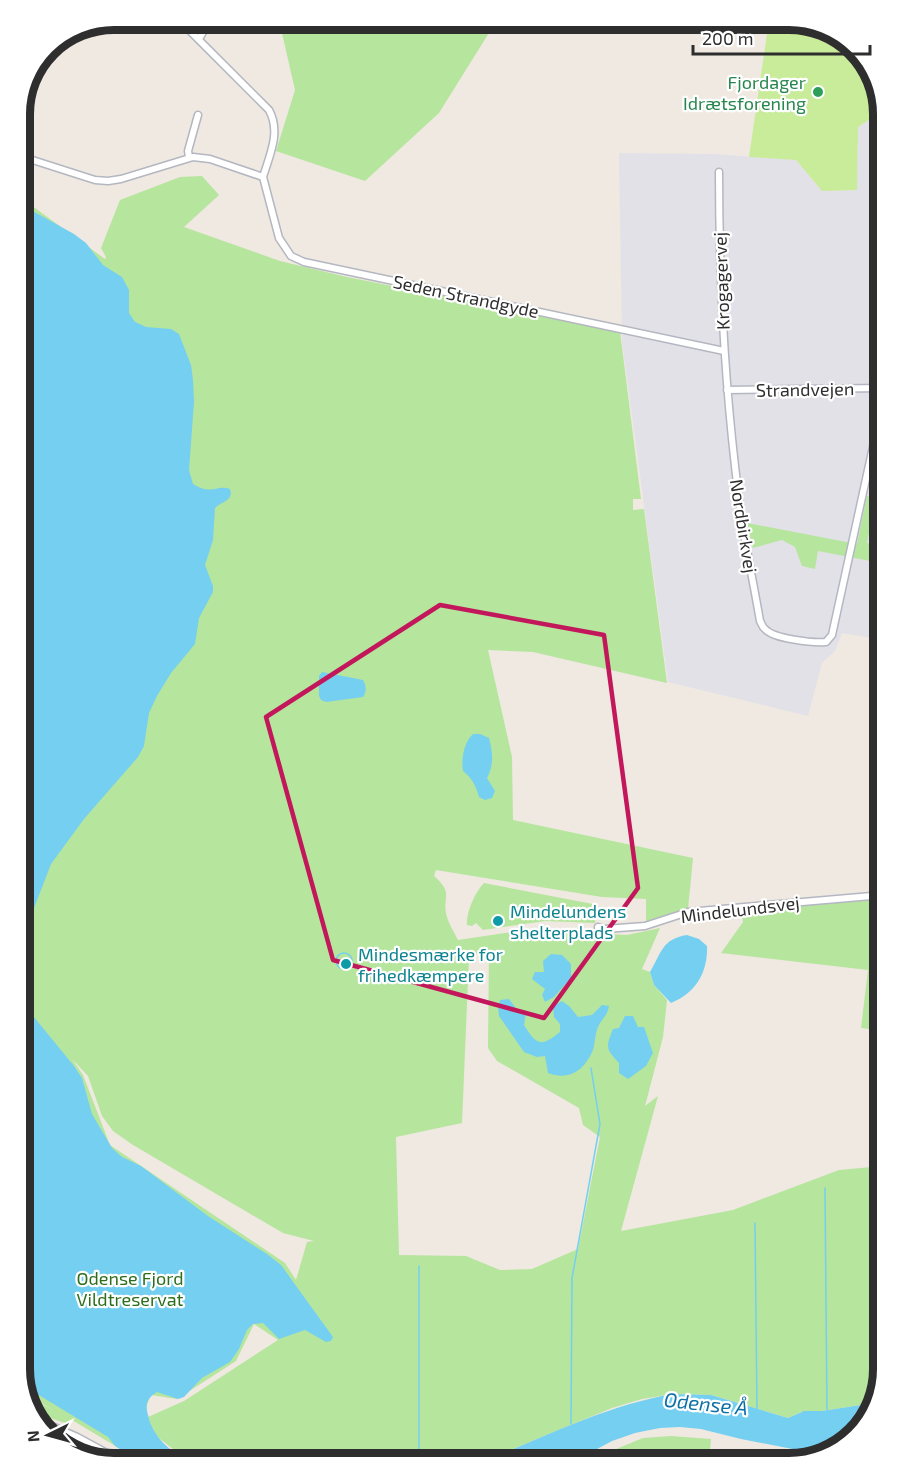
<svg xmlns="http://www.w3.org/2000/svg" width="903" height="1483" font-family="'Exo 2',sans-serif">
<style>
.industrial{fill:#e3e1e8}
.green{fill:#b6e59e;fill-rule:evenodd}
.pitch{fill:#c9ec9a}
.water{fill:#75cff0}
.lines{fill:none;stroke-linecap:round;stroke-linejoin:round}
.stream{stroke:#75cff0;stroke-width:1.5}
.minor-casing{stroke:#b4b7c1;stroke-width:9}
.minor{stroke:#fff;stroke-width:6}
.marked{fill:none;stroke:#c2185b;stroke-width:4.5;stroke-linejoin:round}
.leisure-dot{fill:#2e9e5b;stroke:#fff;stroke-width:2}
.culture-dot{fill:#0f9aa8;stroke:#fff;stroke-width:2}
.labels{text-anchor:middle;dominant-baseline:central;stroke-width:4.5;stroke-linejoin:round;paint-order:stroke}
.leisure-label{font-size:18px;fill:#27864d;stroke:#fff;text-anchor:end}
.street-label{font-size:18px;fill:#2e2e2e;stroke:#fff}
.culture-label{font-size:18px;fill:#0d838f;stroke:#fff;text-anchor:start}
.park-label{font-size:18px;fill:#2c6e1b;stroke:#fff}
.water-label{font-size:20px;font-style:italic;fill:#0d6fa3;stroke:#fff}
.rim{fill:none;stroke:#2e2e2e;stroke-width:8}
</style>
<rect width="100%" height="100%" fill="#efe9e1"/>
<path class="industrial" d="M883,111V640L842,633L835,651L822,663L808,716L668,682L622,342L619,153L714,154L796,160L822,191L856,190L858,127Z"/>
<path class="green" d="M279,20H497L439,113L365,181L276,151L295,90Z
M202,176L219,195L184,227L280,261L347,277L620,331L641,499H633V510L644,509L667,683L533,652L488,650L512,757L513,820L693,858L688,909L646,922V899L602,897L436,870L434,876C455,894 441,897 447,917C449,924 454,932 458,940L526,930L627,935L660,928L642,969L650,972L654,985L667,1000L663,1037L645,1106L658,1096L621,1231L733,1210L839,1170L883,1166V1369L874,1403L822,1411L801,1412L788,1418L711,1395L673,1394L642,1399L612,1408L479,1463H191L155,1435L148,1417L184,1401L278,1340L254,1324L236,1361L177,1399L151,1395L133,1438L117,1447L72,1420L71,1425L29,1411L26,1395L55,1411L25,1393L20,1369V203L35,208L105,259L106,257L101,248L120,200L180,177ZM489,951L488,1048L497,1061L579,1108L583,1125L600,1137L578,1249L532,1269L500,1270L466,1256L399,1255L396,1137L462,1123L469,957ZM72,1059L88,1076L102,1116L113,1131L133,1145L283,1233L314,1241L307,1242L296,1280L285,1263L110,1145L83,1075Z
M867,496L883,500V507L874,506L867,543L883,547V572L870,561L818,551L815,569L802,566L795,547L782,540L753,548L747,523L857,544Z
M883,660V709L880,726L869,725Z
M484,883L598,905L595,923L545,921L483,930L476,923L472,926L467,925C466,913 475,892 484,883Z
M883,899V1031L861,1028L868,970L721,953L743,922L741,911Z
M671,1436L711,1439L709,1463H582L643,1438Z"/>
<path class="pitch" d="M769,20H795L841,35L874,72L883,111L858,127L857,190L822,191L796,160L749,157Z"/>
<path class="water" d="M20,204L74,234L86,243L103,265L122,277L129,290V313L135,322L146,327L171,329L179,334L191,365L193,380L194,402L189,470L193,484C213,496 216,484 230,489C234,501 222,501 215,508L213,540L205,565L213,586V592L199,618L195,644L171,673L157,696L149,713L144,746L138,757L84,819L51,864L31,916L32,939L20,971Z
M322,672L363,680C366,685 367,692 363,697L326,702L321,700L319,696V676Z
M473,734H480L489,738C493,753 494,765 487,778L495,791L492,798L485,800L479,797C476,786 472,778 463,771C461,759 464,742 473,734Z
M687,935L699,939L707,946C708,972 696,993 671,1003L654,985L650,972C662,952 662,939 687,935Z
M551,954L562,955L571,964V978L554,997L545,1002L542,995L545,989L532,979L535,972H544L543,961Z
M20,995L29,1011L74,1066L82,1078L92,1114L112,1148L122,1157L141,1166L208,1216L267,1254L281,1265L333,1337L331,1341L326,1342L305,1330L279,1339L263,1323L253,1324L247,1330L239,1349L230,1362L202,1378L184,1397L178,1399L157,1392C147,1398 145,1404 148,1415C153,1438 171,1452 191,1463H142L115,1446L108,1437L24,1386L20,1369Z
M509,999L518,1011L526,1013L524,1025C537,1046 541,1047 560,1032V1024L554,1017L553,1006L562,1001L570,1007L578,1017L592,1015L602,1005L609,1006C607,1017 602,1018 598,1027C595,1034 595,1043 593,1050C584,1071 569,1081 548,1073L545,1056L537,1057L524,1052L499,1016L498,1008L500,1000Z
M625,1016H633L638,1027H644L653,1053L646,1066L628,1079L619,1073V1063C605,1048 606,1047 613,1029L619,1028Z
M673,1394L711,1395L788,1418L804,1411H822L874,1403L871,1416L831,1454L823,1455L741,1439L701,1429L680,1427L660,1428L635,1433L612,1441L571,1463H479C544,1438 603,1406 673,1394Z"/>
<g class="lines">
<path class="stream" d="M336 961a8 8 0 1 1 16 0a8 8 0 1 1-16 0Z
M825,1188L827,1413
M755,1223L757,1411
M419,1266V1463
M571,1424L572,1278L600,1124L591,1068"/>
<defs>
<path id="minor" d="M179,20L269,110C281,132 270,154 263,177
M199,39L210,20
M20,156L95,180L108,181L121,179L193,157L210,159L263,177
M189,157L188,151L198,115
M719,172C719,282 725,391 739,499C744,540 753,580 760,621C762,624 762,627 765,629C774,639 813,643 826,642L832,635L883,401
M263,177L279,238L291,256L304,262L724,351
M727,390L883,388
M598,927L605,929L645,926L688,912L883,895
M38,1420L77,1437L125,1463
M98,1460L107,1453"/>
</defs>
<use href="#minor" class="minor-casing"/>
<use href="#minor" class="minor"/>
</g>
<path class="marked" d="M440,605L604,635L638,888L544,1018L333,960L266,717Z"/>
<circle class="leisure-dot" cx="818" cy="92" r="6"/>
<g class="culture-dot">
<circle cx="498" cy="921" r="6"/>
<circle cx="346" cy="964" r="6"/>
</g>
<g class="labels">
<g class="leisure-label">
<text x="806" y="82">Fjordager<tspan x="806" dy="21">Idrætsforening</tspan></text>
</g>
<g class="street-label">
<text transform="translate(721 281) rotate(-92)">Krogagervej</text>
<text transform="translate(466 296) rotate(12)">Seden Strandgyde</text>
<text transform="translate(805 389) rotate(-1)">Strandvejen</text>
<text transform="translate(744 526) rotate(81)">Nordbirkvej</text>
<text transform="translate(740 909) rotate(-7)">Mindelundsvej</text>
</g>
<g class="culture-label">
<text x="510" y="911">Mindelundens<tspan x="510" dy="21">shelterplads</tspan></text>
<text x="358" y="954">Mindesmærke for<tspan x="358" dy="21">frihedkæmpere</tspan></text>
</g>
<g class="park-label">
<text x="130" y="1278">Odense Fjord<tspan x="130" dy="21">Vildtreservat</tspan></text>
</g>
<g class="water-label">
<text transform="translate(706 1403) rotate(6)">Odense Å</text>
</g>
</g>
<path d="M0 0H903V1483H0ZM114 30H789A84 84 0 0 1 873 114V1369A84 84 0 0 1 789 1453H114A84 84 0 0 1 30 1369V114A84 84 0 0 1 114 30Z" fill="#fff" fill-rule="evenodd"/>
<path class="rim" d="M114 30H789A84 84 0 0 1 873 114V1369A84 84 0 0 1 789 1453H114A84 84 0 0 1 30 1369V114A84 84 0 0 1 114 30Z"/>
<g transform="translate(48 1435) rotate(265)" stroke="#ffffff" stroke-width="4.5" paint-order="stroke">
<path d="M0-4.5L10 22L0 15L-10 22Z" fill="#2e2e2e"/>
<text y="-9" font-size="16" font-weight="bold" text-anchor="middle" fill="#2e2e2e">N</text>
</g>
<path d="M693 45v9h177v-9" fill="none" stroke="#2e2e2e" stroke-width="3"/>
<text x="702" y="45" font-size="18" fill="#2e2e2e" stroke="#ffffff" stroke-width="4.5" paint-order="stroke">200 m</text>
</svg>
